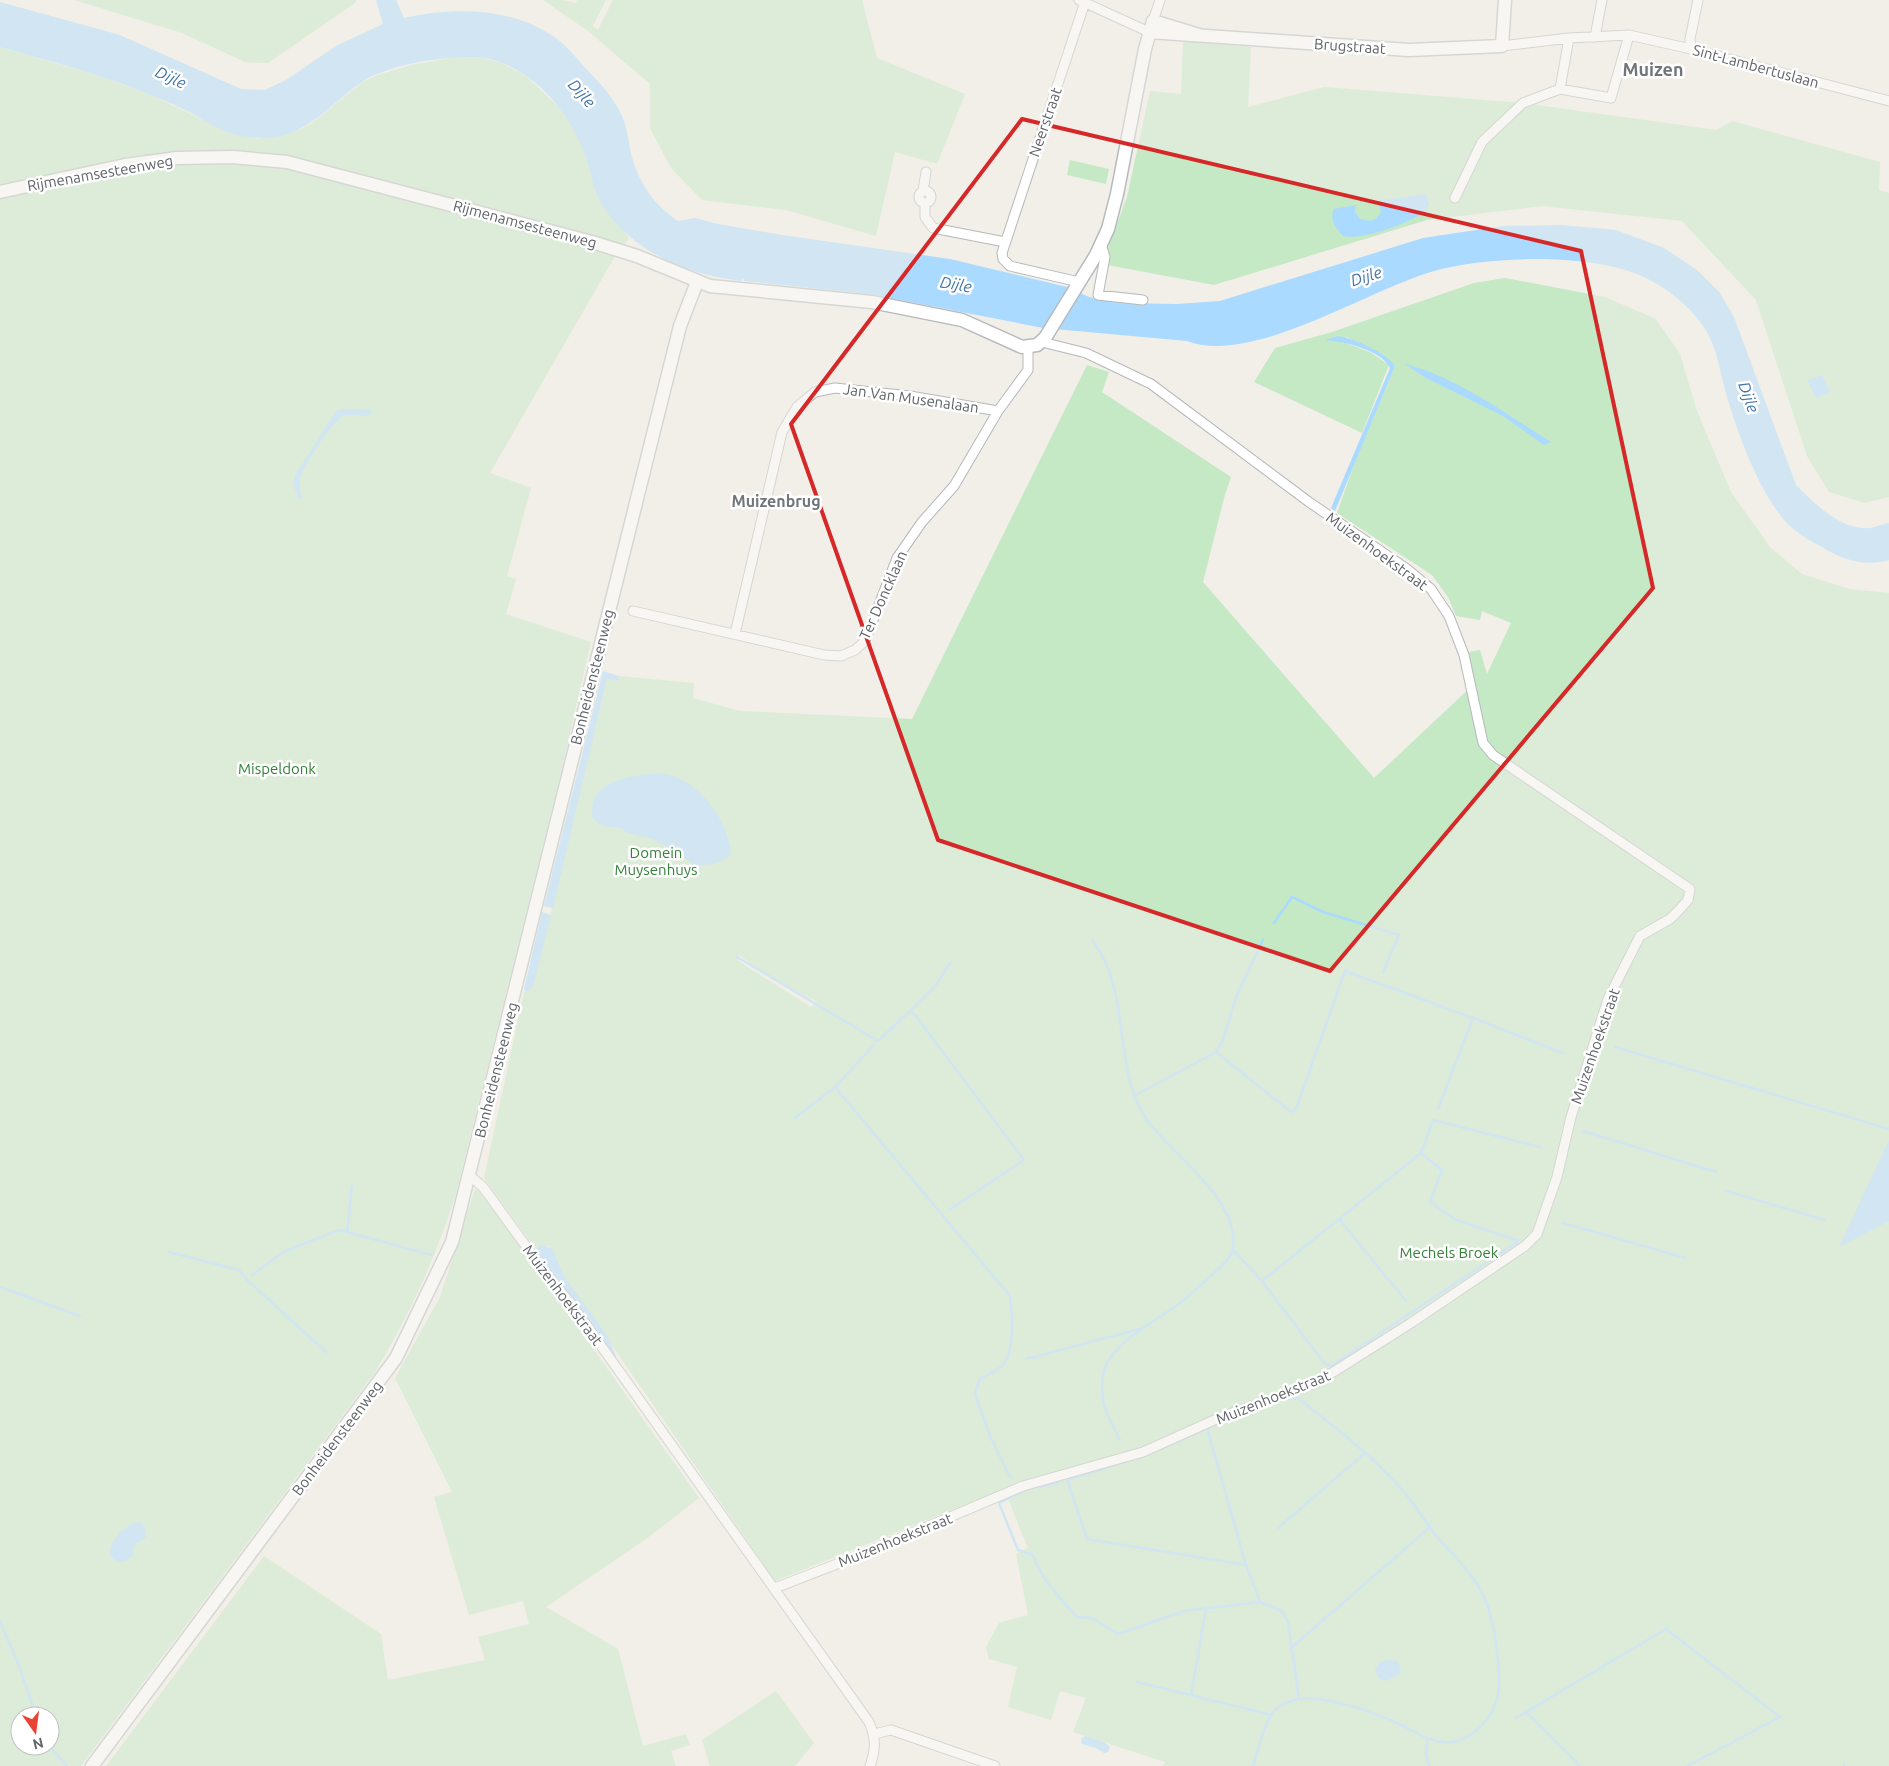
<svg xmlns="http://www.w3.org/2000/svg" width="1889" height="1766" font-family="Ubuntu,sans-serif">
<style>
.green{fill:#c5e8c5;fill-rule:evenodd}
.water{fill:#aadaff}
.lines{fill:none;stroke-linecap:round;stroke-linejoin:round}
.stream{stroke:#aadaff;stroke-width:2.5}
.street-casing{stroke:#b5b8bc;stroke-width:11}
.secondary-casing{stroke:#b6babf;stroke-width:15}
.street{stroke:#fff;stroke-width:9}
.secondary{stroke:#fff;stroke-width:12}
.marked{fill:none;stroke:#d62828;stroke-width:4;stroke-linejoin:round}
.labels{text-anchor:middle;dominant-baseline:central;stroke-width:5;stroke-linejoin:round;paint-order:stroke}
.street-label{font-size:15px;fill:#5f6368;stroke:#fff}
.park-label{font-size:15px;fill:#348238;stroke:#fff}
.water-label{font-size:16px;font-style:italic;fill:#4174aa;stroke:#fff}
.neighbourhood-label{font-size:16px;font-weight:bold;fill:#70757a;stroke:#fff}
.quarter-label{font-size:18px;font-weight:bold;fill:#70757a;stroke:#fff}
</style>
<rect width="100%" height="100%" fill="#f1efe8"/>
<path class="green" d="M74,0H356L355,3L268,63L245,62L182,33Z
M543,0H563L576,3L577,0H606L593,26L598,30L613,0H862L877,58L965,94L937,164L895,152L876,236L786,210L702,200L671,168L650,128V84L588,31Z
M1183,41L1251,47L1248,107L1324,87L1523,103L1717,130L1732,121L1880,162L1879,190L1889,193V497L1865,503L1829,492L1807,456L1756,300L1682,221L1542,206L1427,220L1214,285L1102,264L1127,197L1150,91L1181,94Z
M0,47L102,77L151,95L231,133L259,139L299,130L312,123L364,81L378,75L411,65L456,57L480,58L500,62L526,76L560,108L579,138L602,204L629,238L614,258L490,473L531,488L507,576L516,579L506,614L591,642L557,789L455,1197C435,1259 409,1316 375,1372L81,1766H0ZM20,1716H50V1746H20Z
M1070,160L1109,169L1106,184L1067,175Z
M1505,278L1605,297L1656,319L1680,354L1697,411L1731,492L1770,547L1802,574L1849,589L1889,593V1766H1163L1165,1762L1073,1732L1086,1698L1060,1691L1051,1720L1008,1707L1017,1667L989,1659L986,1647L999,1623L1028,1615L1016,1554L1028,1548L1004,1489L775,1581L564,1276L552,1248L548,1246L535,1248L484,1178L524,992L533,987L607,679L618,681L619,676L694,683L693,698L740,711L912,719L1087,365L1109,372L1102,392L1231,477L1224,498L1203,582L1374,778L1474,684L1468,652L1480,650L1487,674L1511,623L1482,611L1480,620L1456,616L1448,597L1432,575L1337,513L1356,459L1395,366L1383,355L1346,337L1340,341L1370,352L1389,365L1362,433L1254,382L1275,348L1332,332L1474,283ZM739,955L762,972L817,1002L811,1007L737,960Z
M475,1189L482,1192L699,1498L646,1539L546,1607L618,1649L643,1746L686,1734L690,1745L671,1751L676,1766H106L264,1556L381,1634L388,1680L485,1660L478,1637L529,1624L523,1601L469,1615L434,1497L452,1492L395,1378L440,1297Z
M776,1691L814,1743L795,1766H710L702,1740Z"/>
<path class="water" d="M376,0H396L404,18C455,7 513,7 557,39C568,47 577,59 586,69C602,85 618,102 625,124C628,134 629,145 631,154C639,183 653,204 678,221L695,218L718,224L782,235L950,259L1067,287L1089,297L1120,303L1176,304L1220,301L1423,238L1503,226L1562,225L1616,230L1664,248L1697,270L1720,293L1734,317L1796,485C1814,503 1841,531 1870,528C1876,527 1883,524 1889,523V560C1865,567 1843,560 1822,547C1810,541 1795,532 1786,522C1757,489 1737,431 1725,390C1720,370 1716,345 1704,327C1689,305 1664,285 1639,275C1587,253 1488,256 1434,271C1369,289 1252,366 1187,341L1043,328L869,294L744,281L743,278L741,281C685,274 633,252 602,205C594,192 591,173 586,158C572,117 542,78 500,62C468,50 390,63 362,82C334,101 315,127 281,136C265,140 249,138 233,134C219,130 206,121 193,114C180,107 166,101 153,96C104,75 51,62 0,47V2L120,35L241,89L265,90L286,80L336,46L383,24Z
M1426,194L1429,205L1425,212C1405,224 1366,240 1343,236C1336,228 1329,220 1334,209L1356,205L1355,212L1360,219L1370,221L1377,218L1381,212L1378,201Z
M1338,336C1353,338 1387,353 1395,366L1335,511L1331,508L1390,368C1382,350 1342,341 1325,340Z
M1405,364C1459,378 1504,413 1551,442L1544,445L1503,416L1424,377Z
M1822,375L1830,392L1816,398L1807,380Z
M343,409H369L373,412C366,419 353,413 343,416C333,421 301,468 300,480C299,486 301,493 302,499H298L293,483L296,474L336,411Z
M603,671L619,676L618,681L607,679L553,908L544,906Z
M647,774C653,774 661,773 666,774C701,782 728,821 731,854C720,865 708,865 694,865L682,855L653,839L628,833L620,828L603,826L593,819C586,785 620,778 647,774Z
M542,912L551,915L533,987L526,992L524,989Z
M1889,1140V1221L1839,1247Z
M541,1245L552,1248L564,1276L608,1337L616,1356L613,1358L535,1249Z
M139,1522L144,1525L146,1537C137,1544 131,1543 133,1555C125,1565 117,1564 110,1555C109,1540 126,1524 139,1522Z
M1387,1660L1398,1661L1401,1673L1387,1681L1378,1678L1375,1669L1380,1662Z
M1085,1736L1104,1742L1110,1747L1108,1752L1104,1753L1096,1748L1082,1744L1081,1739Z"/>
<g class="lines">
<path class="stream" d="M1274,923L1292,897L1323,912L1399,935L1383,972
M1093,941C1132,993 1112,1070 1147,1120C1173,1156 1239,1198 1233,1248C1232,1258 1220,1268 1213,1274C1200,1286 1186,1299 1172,1309C1151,1323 1111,1345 1104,1371C1101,1382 1102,1395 1104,1405C1107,1417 1115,1429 1120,1440
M737,957L878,1041L910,1011L915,1015L1024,1160L949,1210
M910,1011L936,985L950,963
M1615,1047L1889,1129
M1216,1052L1222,1042L1237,995L1263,940
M835,1087L874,1045
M1134,1096L1216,1052L1291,1112L1296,1109L1345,971L1473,1018
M1438,1109L1473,1018L1563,1053
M795,1118L835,1087L1010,1296C1012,1313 1016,1352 1002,1366C997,1371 985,1375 979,1380L975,1394L990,1436L1010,1477
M1583,1131L1716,1172
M1726,1191L1825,1220
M1339,1219L1406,1301
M1563,1223L1686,1258
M347,1233L352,1186
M1233,1250L1262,1281L1421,1153L1433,1120L1540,1147
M169,1252L239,1270L246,1279L326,1352
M252,1275L285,1251L339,1230L432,1255
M1262,1281L1324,1363L1331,1366L1519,1241L1454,1219L1430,1202L1442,1170L1421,1153
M0,1287L80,1316
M1026,1359L1140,1329
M1247,1412L1207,1428L1246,1565L1260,1602
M1207,1428C1161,1451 1116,1466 1067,1480L1087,1539L1246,1565
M1058,1483L1028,1489L999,1503L1018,1550L1033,1555C1041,1579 1060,1598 1077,1617L1092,1618L1118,1634L1184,1611L1260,1602L1282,1611L1288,1622L1299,1699
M1278,1528L1365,1453
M0,1621L19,1666L36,1716
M1291,1648L1429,1528
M1137,1682L1272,1715
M1191,1695L1206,1609
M1526,1712L1580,1766
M1516,1718L1666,1629L1780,1717L1687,1766
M1428,1739L1426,1754L1429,1766
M49,1746L67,1766
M1844,1764V1766
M1253,1766C1257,1752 1266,1716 1278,1707C1282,1704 1293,1700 1299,1699C1325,1695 1373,1712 1397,1723C1415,1731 1433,1745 1453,1742C1476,1737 1493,1717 1498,1695C1502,1674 1494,1619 1485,1599C1476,1577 1455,1557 1439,1539C1428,1526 1419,1510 1408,1497C1377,1459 1337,1429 1299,1399L1288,1398L1276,1402"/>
<defs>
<path id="street" d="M1079,0L1149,32
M1153,21L1160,0
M1595,37L1602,0
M1569,38L1560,89L1611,98L1629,35
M1502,46L1569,38L1629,35L1691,49L1889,101
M1691,49L1690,39L1698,0
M919 197a6 6 0 1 1 12 0a6 6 0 1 1-12 0Z
M923,191L926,172
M1455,198L1482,142L1523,103L1560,89
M925,203V217L933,228L1005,242
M1101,244L1105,257L1098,295L1143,300
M1079,282L1010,266L1003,259L1002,253L1085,2
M633,611L824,655L841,656L855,650L865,641L897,558L922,522L954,486L998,411L1028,370V347
M735,634L782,432L797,407L815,392L835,388L910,396L998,411
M470,1176L483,1187L544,1271L572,1305L869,1722C876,1738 876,1749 870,1766
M775,1588L870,1551L1023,1486L1143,1452L1221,1417L1316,1383L1411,1323L1525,1246L1537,1234L1557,1177L1571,1117L1608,999L1640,936L1670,919L1680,909L1688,900L1690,889L1493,755L1483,743L1464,655L1449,616L1431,589L1407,569L1309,502L1151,384L1086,353L1042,342
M874,1734L891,1730L995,1766"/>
<path id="secondary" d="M1149,32L1409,50L1502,46L1505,0
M0,192L125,165L177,158L233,157L287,162L592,242L637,256L710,286L872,302L962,320L1022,347L1037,345L1045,338L1096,255L1108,229L1117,194L1145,49L1153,21L1199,35
M92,1766L396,1358L452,1242L680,326L697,282"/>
</defs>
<use href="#street" class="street-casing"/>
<use href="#secondary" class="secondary-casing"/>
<use href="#street" class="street"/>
<use href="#secondary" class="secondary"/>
</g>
<path d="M0 0H1889V1766H0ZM1022,119L1581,251L1653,588L1330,971L938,840L791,424Z" fill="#f1efe8" fill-opacity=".55" fill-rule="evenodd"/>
<path class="marked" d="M1022,119L1581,251L1653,588L1330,971L938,840L791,424Z"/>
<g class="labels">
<g class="street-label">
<text transform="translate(1350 46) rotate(4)">Brugstraat</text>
<text transform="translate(1756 66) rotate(15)">Sint-Lambertuslaan</text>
<text transform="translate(1045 122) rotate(-71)">Neerstraat</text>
<text transform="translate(100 173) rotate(-10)">Rijmenamsesteenweg</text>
<text transform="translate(525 224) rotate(15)">Rijmenamsesteenweg</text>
<text transform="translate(911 398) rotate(8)">Jan Van Musenalaan</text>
<text transform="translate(1377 551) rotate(36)">Muizenhoekstraat</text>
<text transform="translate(883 595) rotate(-66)">Ter Doncklaan</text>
<text transform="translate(592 677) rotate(-76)">Bonheidensteenweg</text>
<text transform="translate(1595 1046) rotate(-71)">Muizenhoekstraat</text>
<text transform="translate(496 1070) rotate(-76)">Bonheidensteenweg</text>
<text transform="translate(563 1295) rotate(53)">Muizenhoekstraat</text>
<text transform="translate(1273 1397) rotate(-22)">Muizenhoekstraat</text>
<text transform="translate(337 1438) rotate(-53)">Bonheidensteenweg</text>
<text transform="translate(895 1540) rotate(-22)">Muizenhoekstraat</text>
</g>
<g class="park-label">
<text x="277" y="768">Mispeldonk</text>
<text x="656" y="852">Domein<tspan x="656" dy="17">Muysenhuys</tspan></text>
<text x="1449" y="1252">Mechels Broek</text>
</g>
<g class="water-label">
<text transform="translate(171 77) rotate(25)">Dijle</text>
<text transform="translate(582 93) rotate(48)">Dijle</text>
<text transform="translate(1366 276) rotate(-18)">Dijle</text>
<text transform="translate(956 284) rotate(10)">Dijle</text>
<text transform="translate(1749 397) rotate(70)">Dijle</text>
</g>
<g class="neighbourhood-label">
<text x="776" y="501">Muizenbrug</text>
</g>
<g class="quarter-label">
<text x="1653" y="69">Muizen</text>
</g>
</g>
<g transform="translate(35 1731) rotate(166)"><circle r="24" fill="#ffffff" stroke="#bfc1c3"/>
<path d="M0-4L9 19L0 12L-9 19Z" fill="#ea4335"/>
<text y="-8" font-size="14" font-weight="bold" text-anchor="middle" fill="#5f6368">N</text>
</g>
</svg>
